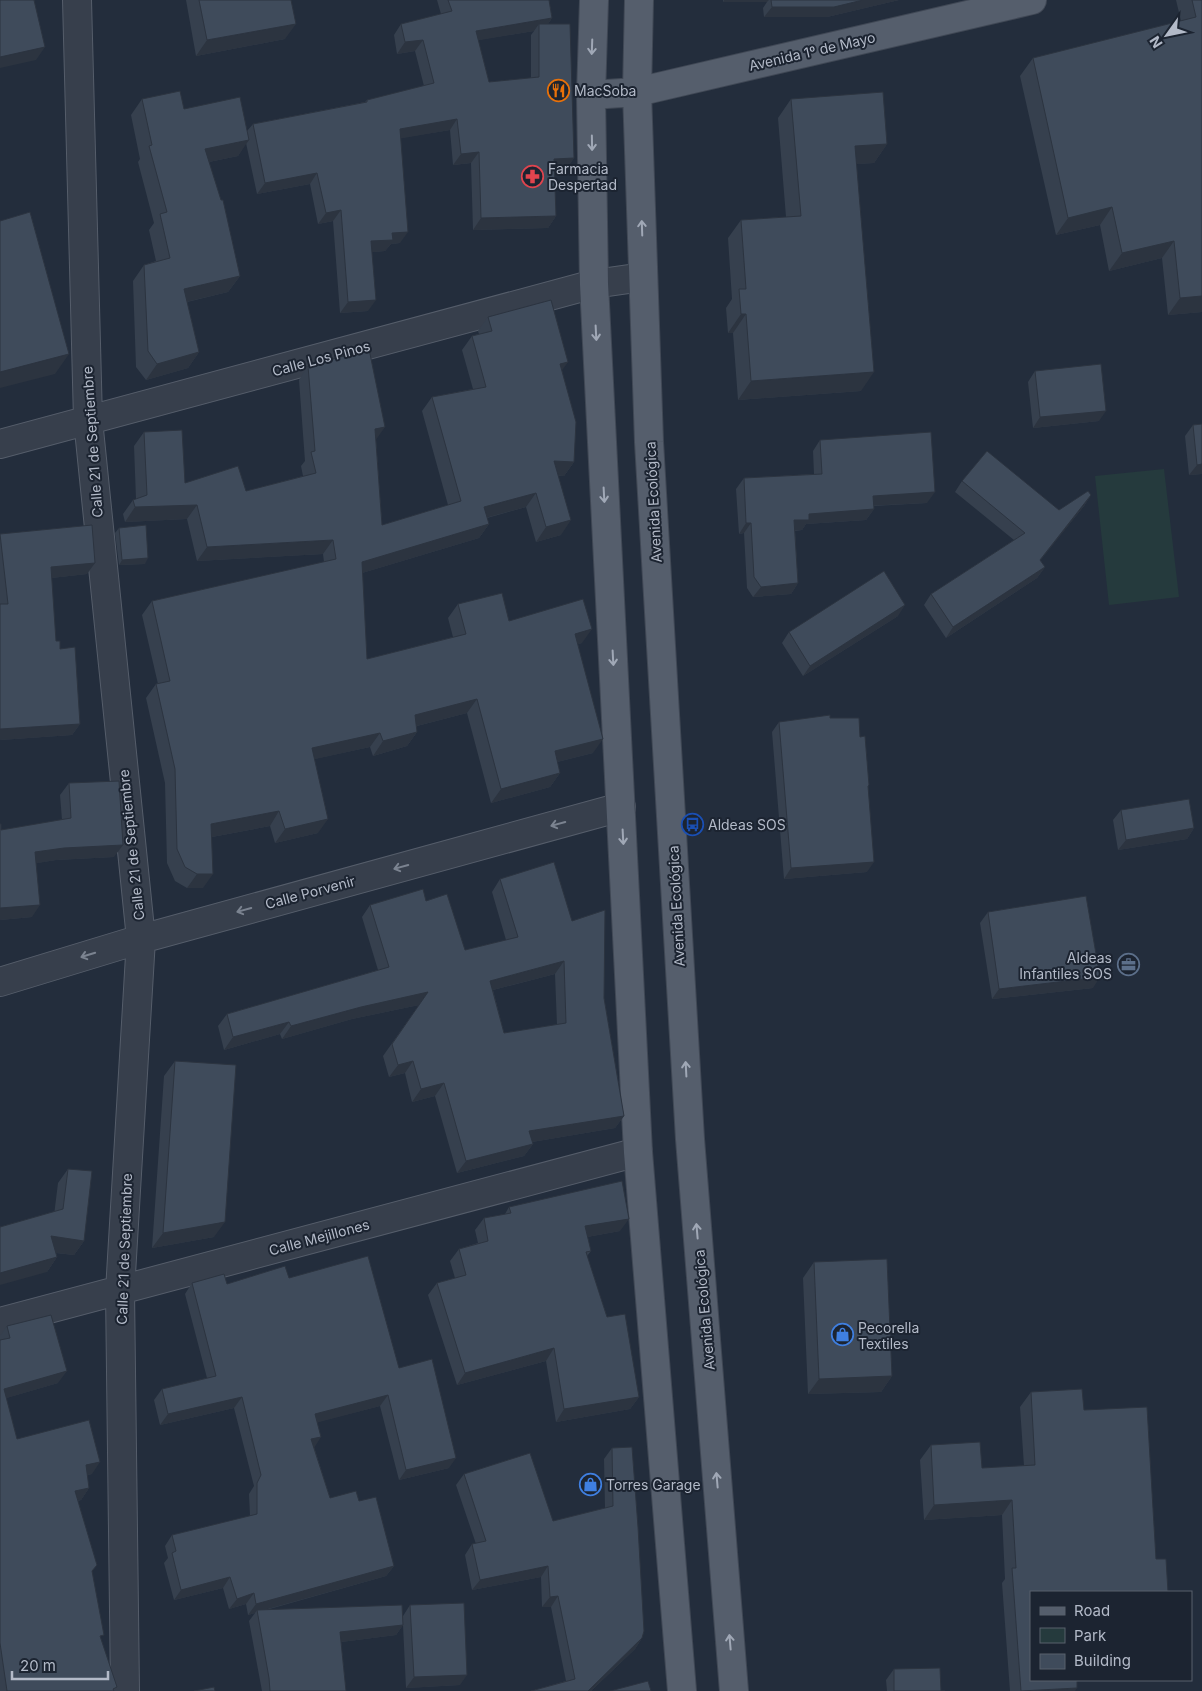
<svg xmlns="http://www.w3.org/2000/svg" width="1202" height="1691" font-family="Inter,sans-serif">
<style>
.green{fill:#253a3d}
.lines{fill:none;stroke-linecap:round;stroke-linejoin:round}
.minor-casing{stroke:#555d6a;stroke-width:30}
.major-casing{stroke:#404855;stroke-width:30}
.minor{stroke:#373f4c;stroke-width:28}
.major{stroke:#555e6c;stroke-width:28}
.wall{fill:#36404e;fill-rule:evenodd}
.shaded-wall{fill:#2c3440}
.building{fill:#3f4b5b;stroke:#2c3440;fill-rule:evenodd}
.oneway{stroke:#a0a8b6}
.oneway2{stroke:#7b8390}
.labels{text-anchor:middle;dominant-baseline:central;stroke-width:4;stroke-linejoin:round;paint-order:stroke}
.street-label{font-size:14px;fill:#b3bac8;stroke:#1c2431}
.poi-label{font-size:14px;fill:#b3bac8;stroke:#1c2431;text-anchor:start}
</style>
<rect width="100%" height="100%" fill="#232d3c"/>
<path class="green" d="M1164,469L1179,597L1109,605L1095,476Z"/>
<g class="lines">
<defs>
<path id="minor" d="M77,0L88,420L141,939L120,1291L125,1691
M0,444L594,284L643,277
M0,982L141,939L621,807
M0,1322L638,1152"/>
<path id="major" d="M594,0L591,95L594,284L638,1152L682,1691
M639,0L637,92L649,442L690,1139L734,1691
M591,95L637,92L1032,0"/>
</defs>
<use href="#minor" class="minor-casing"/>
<use href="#major" class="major-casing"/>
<use href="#minor" class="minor"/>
<use href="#major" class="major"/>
</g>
<path class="wall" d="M186,0H291L285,39L196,56Z
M437,0H549L552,18L548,24L574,158L566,169L554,170L556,216L548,228L473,230L471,163L453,165L450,130L400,138V243L391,244L385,251L372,252L368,311L340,313L333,221L318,224L310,184L257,194L246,143L238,156L209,162L240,276L228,292L187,302L199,352L188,368L146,380L136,367L133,281L144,265L156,261L149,230L154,223L138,162L140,159L131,115L142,99L184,109L247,131L253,124L365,102L367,100L424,86L415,51L397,54L394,35L401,24L441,14ZM534,31L531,35V78L489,82L478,40Z
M723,0H899L827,17H764L763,8L767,2H723Z
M1176,0H1202V312L1168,315L1162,258L1109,271L1100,225L1056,235L1020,76L1033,58L1181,21Z
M791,99L887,144L874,163L856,164L861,391L738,400L733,333H728L726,308L732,299L728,238L741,220L786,217L778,118Z
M488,317L562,370L574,462L564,476H558L561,535L536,542L526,507L487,518L489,524L479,538L362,573L367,659L453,637L448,618L458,604L582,643L578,644L593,753L557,762L560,773L550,787L491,803L467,713L417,726V732L407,746L373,756L370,747L314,759L318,833L275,843L270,826L212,837L203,888H187L175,881L167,863L165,783L146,698L156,684H158L142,615L152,601L324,562L323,554L197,561L187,519L125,522L123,514L133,500L136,499L134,446L144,432L185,483L246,491L303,476L301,466L305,461L299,380L308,366L376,440L382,525L448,505L422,411L432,397L473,389L462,350L472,336L479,334L478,331Z
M1035,371L1099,421L1033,428L1028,382Z
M1202,424V474L1189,475L1185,436L1193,425Z
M820,440L927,503L874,506V509L866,520L806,524L802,530L795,531L798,583L791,594L753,597L747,588L744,533L739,534L736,489L744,478L814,474L813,451Z
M962,481L1059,510L1091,495L1084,506L1040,560L1045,567L1037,578L946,638L924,605L931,594L1014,540L955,492Z
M119,528L145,564L119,565L115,533Z
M0,534L87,574L51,578L56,641L60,649L80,724L72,735L0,740Z
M898,616L803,676L782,643L789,632Z
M830,718L860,737L869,785L868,787L867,872L784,879L772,732L779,722Z
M69,783L114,857L56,860L36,863L32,917L0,920V824L1,830L62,820L60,795Z
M1121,810L1194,828L1187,839L1118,850L1113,820Z
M500,879L572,921L604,998L624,1116L615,1128L532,1142L533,1144L524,1156L457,1173L435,1096L412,1102L405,1073L389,1077L383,1056L419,1005L352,1019L282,1039L280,1034L224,1050L218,1026L227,1014L378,970L362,917L370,905L426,901L465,950L506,940L492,892ZM555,974L557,1025L504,1033L493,990Z
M988,912L1093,988L992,999L980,923Z
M175,1061L214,1237L152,1248L164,1076Z
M68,1169L84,1241L74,1255L56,1253L57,1257L47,1272L58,1183Z
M509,1207L620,1231L587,1237L591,1251L587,1256L607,1317L639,1397L630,1409L556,1422L546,1361L457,1385L428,1295L437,1283L455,1278L450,1261L459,1249L478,1243L475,1230L484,1218L505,1214Z
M814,1262L892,1376L881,1392L808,1394L803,1278Z
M289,1278L399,1368L449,1468L399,1480L380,1406L317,1422L314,1447L330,1498L359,1501L394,1566L386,1576L266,1610L403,1616L410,1605L460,1685L406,1688L403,1625L396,1635L341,1642L346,1691H262L249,1621L255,1613L248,1615L246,1604L229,1609L223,1588L174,1600L164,1563L168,1558L165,1546L172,1535L250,1516L249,1494L254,1486L234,1408L160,1425L154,1400L162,1389L207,1378L185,1294L192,1283L227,1284Z
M7,1326L58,1383L6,1398L17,1439L92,1474L87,1475L89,1488L81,1500L78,1501L92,1572L101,1640L117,1687L115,1691H0V1336Z
M1082,1389L1031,1592L1075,1691H1010L1002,1583L1005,1579L1002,1515L924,1520L920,1460L931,1445L982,1468L1024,1466L1020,1407L1031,1392Z
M612,1448L642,1638L635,1649L591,1691H531L566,1681L551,1607H542L541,1577L472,1590L465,1555L472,1544H476L456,1485L464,1474L553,1521L605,1508L604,1459Z
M894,1669L941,1691H945H887L886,1680Z"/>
<path class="shaded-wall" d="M724,0H769L767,2H723Z
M863,0H899L827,17H764L772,7Z
M552,18L544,30L539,24L534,31L468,42L476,31Z
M296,24L285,39L196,56L207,40Z
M423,40L415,51L397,54L405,42Z
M45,47L36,60L0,68V57Z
M457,119L450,130L392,140L400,129Z
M249,140L238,156L194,165L205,149Z
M887,144L874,163L842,165L855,146Z
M479,152L471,163L453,165L461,154Z
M574,158L566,169L546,170L554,159Z
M317,173L310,184L257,194L265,183Z
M1112,207L1100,225L1056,235L1068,218Z
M341,210L333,221L318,224L326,213Z
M556,216L548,228L473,230L481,218Z
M408,232L400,243L391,244L385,251L363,253L371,241L392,233Z
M1174,241L1162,258L1109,271L1122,253Z
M240,276L228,292L173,305L184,289Z
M1202,296V312L1168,315L1180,298Z
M376,300L368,311L340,313L348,302Z
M741,314H746L733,333H728Z
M199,352L188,368L146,380L157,364Z
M69,354L55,374L0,388V372Z
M568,362L558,376L560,364Z
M874,372L861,391L738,400L751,381Z
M1106,411L1099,421L1033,428L1040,417Z
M385,427L375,441V429Z
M554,461L574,462L564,476L544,475Z
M1202,464V474L1189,475L1197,465Z
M935,492L927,503L865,506L873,496Z
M536,493L526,507L474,521L484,507Z
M1091,495L1084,506L1033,570L1040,560Z
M197,505L187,519L125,522L135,507Z
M874,509L866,520L806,524L802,530L786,531L794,520L809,514Z
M571,520L561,535L536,542L546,527Z
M746,523H751L744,533L739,534Z
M489,524L479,538L352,576L362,562Z
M333,540L323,554L197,561L207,547Z
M148,558L145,564L119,565L122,560Z
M95,563L87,574L43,579L51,567Z
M1045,567L1037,578L946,638L953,627Z
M798,583L791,594L753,597L761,587Z
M905,605L898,616L803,676L810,666Z
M592,629L582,643L565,648L575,634Z
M477,699L467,713L405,729L415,715Z
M80,724L72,735L0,740V729Z
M417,732L407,746L373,756L383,741Z
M380,733L370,747L302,762L312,748Z
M603,739L593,753L545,765L555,751Z
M560,773L550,787L491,803L501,789Z
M279,811L270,826L201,839L211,824Z
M328,819L318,833L275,843L285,829Z
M1194,828L1187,839L1118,850L1126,840Z
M123,845L114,857L56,860L27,865L35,852L64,848Z
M874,862L867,872L784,879L791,868Z
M197,874H213L203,888H187Z
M40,905L32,917L0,920V908Z
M564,961L555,974L481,993L490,981Z
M1100,977L1093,988L992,999L999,989Z
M428,992L419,1005L352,1019L282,1039L291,1026L361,1007Z
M289,1022L280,1034L224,1050L233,1037Z
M413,1061L405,1073L389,1077L398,1065Z
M444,1083L435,1096L412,1102L421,1089Z
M624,1116L615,1128L520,1144L529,1131Z
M533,1144L524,1156L457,1173L466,1161Z
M629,1219L620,1231L576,1239L585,1226Z
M225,1222L214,1237L152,1248L163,1233Z
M51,1236L84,1241L74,1255L41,1251Z
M57,1257L47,1272L0,1285V1273Z
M554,1348L546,1361L457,1385L465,1373Z
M67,1371L58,1383L0,1400L4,1389Z
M892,1376L881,1392L808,1394L819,1379Z
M388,1395L380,1406L308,1425L315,1414Z
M242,1397L234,1408L160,1425L168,1414Z
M639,1397L630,1409L556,1422L564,1409Z
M321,1437L314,1448L311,1439Z
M456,1458L449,1468L399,1480L406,1470Z
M100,1462L92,1474L77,1477L86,1465Z
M89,1488L81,1500L66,1503L75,1491Z
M1012,1500L1002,1515L924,1520L934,1505Z
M394,1566L386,1576L257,1612V1610L255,1613L248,1615L256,1604Z
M548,1566L541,1577L472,1590L480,1580Z
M230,1577L223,1588L174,1600L181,1590Z
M254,1593L246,1604L229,1609L237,1599Z
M558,1596L551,1607H542L550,1597Z
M403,1625L396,1635L333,1643L340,1632Z
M642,1638L635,1649L591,1691H588Z
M467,1675L460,1685L406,1688L414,1677Z
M1077,1688L1075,1691H1030Z"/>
<path class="building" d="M0,0H34L45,47L0,57Z
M199,0H291L296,24L207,40Z
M448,0H549L552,18L476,31L489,82L539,77V24H570L574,158L554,159L556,216L481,218L479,152L461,154L457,119L400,129L408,232L392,233L393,240L371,241L376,300L348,302L341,210L326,213L317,173L265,183L253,124L367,102V100L434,83L423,40L405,42L401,24L452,11Z
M771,0H863L834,7H772Z
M1192,0H1202V296L1180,298L1174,241L1122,253L1112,207L1068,218L1033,58L1196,17Z
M180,91L184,109L240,97L249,140L205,149L221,200H223L240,276L184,289L199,352L157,364L148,351L144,265L170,258L160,214L167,212L149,146L152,145L142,99Z
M883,92L887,144L855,146L874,372L751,381L746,314H741L739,289H746L741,220L801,216L791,99Z
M30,212L69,354L0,372V221Z
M551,300L568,362L560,364L576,422L574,462L554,461L571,520L546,527L536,493L484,507L489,524L362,562L367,659L466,634L458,604L502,593L509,621L583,599L592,629L575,634L603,739L555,751L560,773L501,789L477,699L415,715L417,732L383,741L380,733L312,748L328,819L285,829L279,811L211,824L213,874H197L185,867L177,849L175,769L156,684L170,681L152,601L336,559L333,540L207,547L197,505L135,507L133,500L147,495L144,432L182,430L185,483L238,466L246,491L316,473L311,452L315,451L308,366L369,349L385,427L375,429L382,525L461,501L432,397L486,387L472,336L492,331L488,317Z
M1101,364L1106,411L1040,417L1035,371Z
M1202,424V464L1197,465L1193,425Z
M931,432L935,492L873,496L874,509L809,514V520H794L798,583L761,587L754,577L751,523H746L744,478L822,474L820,440Z
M987,451L1059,510L1088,491L1091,495L1040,560L1045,567L953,627L931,594L1025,533L962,481Z
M92,525L95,563L51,567L56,641H60V649L75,647L80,724L0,729V604H8L0,534Z
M146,525L148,558L122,560L119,528Z
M884,571L905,605L810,666L789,632Z
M830,715V718H859L860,737L865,736L869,785L868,786L874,862L791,868L779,722Z
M119,781L123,845L64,848L35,852L40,905L0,908V824H1V830L71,818L69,783Z
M1189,799L1194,828L1126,840L1121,810Z
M554,862L572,921L605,910L604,998L624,1116L529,1131L533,1144L466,1161L444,1083L421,1089L413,1061L398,1065L392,1044L428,992L361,1007L291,1026L289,1022L233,1037L227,1014L389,967L370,905L423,889L426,901L447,894L465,950L518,937L500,879ZM564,961L566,1023L504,1033L490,981Z
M1086,896L1100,977L999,989L988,912Z
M175,1061L236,1065L225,1222L163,1233Z
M68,1169L92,1171L84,1241L51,1236L57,1257L0,1273V1227L63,1209Z
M622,1181L629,1219L585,1226L591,1251L586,1252L607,1317L625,1314L639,1397L564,1409L554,1348L465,1373L437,1283L466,1275L459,1249L488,1241L484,1218L511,1213L509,1207Z
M368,1256L399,1368L432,1359L456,1458L406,1470L388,1395L315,1414L321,1437L311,1439L330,1498L356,1491L359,1501L376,1497L394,1566L256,1604L254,1593L237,1599L230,1577L181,1590L172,1553L176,1551L172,1535L257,1514V1483L261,1475L242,1397L168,1414L162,1389L216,1376L192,1283L224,1274L227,1284L285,1266L289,1278Z
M887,1259L892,1376L819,1379L814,1262Z
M51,1315L67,1371L4,1389L17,1439L89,1420L100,1462L86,1465L89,1488L75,1491L97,1565L92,1571L104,1635L100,1636L117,1687L113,1689L114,1691H7L0,1643V1340L10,1338L7,1326Z
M1082,1389L1084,1410L1147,1407L1156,1559H1166L1168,1592H1031V1680H1077V1688L1021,1691L1012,1568H1016L1012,1500L934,1505L931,1445L980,1442L982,1468L1035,1465L1031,1392Z
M632,1447L638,1527L644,1631L642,1638L588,1691H531L575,1679L558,1596L550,1597L548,1566L480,1580L472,1544L486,1541L464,1474L530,1453L553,1521L613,1506L612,1448Z
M464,1603L467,1675L414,1677L410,1605Z
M402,1605L403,1625L340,1632L346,1691H270L269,1678L257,1610Z
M940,1668L941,1691H945H894V1669Z
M648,1681L651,1691H610Z
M214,1687L215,1691H194Z"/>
<defs><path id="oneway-shaft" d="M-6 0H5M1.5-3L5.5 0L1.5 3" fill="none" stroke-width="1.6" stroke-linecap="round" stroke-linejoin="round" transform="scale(1.25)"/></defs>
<g class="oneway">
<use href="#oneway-shaft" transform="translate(592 47) rotate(92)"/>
<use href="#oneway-shaft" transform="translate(592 143) rotate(89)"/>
<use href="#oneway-shaft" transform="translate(642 228) rotate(-92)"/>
<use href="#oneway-shaft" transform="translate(596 333) rotate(87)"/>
<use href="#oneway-shaft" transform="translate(604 495) rotate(87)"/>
<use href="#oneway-shaft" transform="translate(613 658) rotate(87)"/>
<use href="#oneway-shaft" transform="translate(623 837) rotate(87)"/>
<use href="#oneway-shaft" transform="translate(686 1069) rotate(-93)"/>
<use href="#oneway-shaft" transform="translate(697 1231) rotate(-95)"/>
<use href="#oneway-shaft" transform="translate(717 1480) rotate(-95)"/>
<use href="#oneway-shaft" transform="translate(730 1642) rotate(-95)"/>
</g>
<g class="oneway2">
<use href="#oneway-shaft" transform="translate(558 824) rotate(165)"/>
<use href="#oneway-shaft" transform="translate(401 867) rotate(165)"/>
<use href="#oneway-shaft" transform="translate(244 910) rotate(165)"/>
<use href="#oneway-shaft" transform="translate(88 955) rotate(163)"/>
</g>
<defs>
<symbol id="restaurant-ring" viewBox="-11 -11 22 22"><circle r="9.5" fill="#1c2431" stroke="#e8710a" stroke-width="1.5"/><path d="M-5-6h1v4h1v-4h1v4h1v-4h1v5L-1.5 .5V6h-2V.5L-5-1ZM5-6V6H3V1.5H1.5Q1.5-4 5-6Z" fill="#e8710a"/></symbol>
<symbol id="pharmacy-ring" viewBox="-11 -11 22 22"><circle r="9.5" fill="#1c2431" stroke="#e0444e" stroke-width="1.5"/><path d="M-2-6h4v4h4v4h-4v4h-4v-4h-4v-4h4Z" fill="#e0444e"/></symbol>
<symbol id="bus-ring" viewBox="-11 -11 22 22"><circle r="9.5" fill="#1c2431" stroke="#1a4fb4" stroke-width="1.5"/><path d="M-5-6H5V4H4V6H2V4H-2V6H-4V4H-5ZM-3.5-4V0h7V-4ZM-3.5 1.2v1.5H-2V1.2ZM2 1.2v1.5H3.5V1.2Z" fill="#1a4fb4"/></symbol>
<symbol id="office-ring" viewBox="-11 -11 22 22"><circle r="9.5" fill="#1c2431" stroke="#5c6f8a" stroke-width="1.5"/><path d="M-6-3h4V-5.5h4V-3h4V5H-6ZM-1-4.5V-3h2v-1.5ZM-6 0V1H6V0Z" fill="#5c6f8a"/></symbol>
<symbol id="shop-ring" viewBox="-11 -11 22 22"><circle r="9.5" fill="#1c2431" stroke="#3f7fe0" stroke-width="1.5"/><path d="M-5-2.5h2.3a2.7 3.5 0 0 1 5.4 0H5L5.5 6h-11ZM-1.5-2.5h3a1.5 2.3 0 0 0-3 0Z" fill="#3f7fe0"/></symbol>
</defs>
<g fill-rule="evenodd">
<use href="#restaurant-ring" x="546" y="78" width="25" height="25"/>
<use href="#pharmacy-ring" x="520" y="164" width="25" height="25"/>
<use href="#bus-ring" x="680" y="812" width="25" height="25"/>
<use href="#office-ring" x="1116" y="952" width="25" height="25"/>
<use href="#shop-ring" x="830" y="1322" width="25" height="25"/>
<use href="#shop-ring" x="578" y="1472" width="25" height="25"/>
</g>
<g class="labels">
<g class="street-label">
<text transform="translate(812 51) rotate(-13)">Avenida 1º de Mayo</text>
<text transform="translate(321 358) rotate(-15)">Calle Los Pinos</text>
<text transform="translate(92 442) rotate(-94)">Calle 21 de Septiembre</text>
<text transform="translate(653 502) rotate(-93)">Avenida Ecológica</text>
<text transform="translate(131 845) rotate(-96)">Calle 21 de Septiembre</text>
<text transform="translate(310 892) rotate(-15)">Calle Porvenir</text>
<text transform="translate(676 906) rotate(-93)">Avenida Ecológica</text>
<text transform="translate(319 1237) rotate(-15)">Calle Mejillones</text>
<text transform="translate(124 1249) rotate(-88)">Calle 21 de Septiembre</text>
<text transform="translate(704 1310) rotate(-95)">Avenida Ecológica</text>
</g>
<g class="poi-label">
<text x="574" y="90">MacSoba</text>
<text x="548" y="168">Farmacia<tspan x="548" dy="16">Despertad</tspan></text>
<text x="708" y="824">Aldeas SOS</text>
<text x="1112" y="957" text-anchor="end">Aldeas<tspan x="1112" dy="16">Infantiles SOS</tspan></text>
<text x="858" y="1327">Pecorella<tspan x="858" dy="16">Textiles</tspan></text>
<text x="606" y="1484">Torres Garage</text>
</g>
</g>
<rect x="1030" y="1591" width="162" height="90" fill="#1c2431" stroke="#58606d"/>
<rect x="1040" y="1607" width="25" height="8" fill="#555e6c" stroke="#58606d"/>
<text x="1074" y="1616" font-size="15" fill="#b3bac8">Road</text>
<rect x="1040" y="1628" width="25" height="15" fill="#253a3d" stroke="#58606d"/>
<text x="1074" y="1641" font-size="15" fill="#b3bac8">Park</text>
<rect x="1040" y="1654" width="25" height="15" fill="#3f4b5b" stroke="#58606d"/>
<text x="1074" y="1666" font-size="15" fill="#b3bac8">Building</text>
<g transform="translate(1167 35) rotate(237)" stroke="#1c2431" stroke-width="4" paint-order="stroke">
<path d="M0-4L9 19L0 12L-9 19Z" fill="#b3bac8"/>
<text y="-8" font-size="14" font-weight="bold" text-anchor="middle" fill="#b3bac8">N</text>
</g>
<path d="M12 1671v8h96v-8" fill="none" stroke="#b3bac8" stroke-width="2.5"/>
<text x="20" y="1671" font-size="15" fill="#b3bac8" stroke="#1c2431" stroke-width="4" paint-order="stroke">20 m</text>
</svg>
